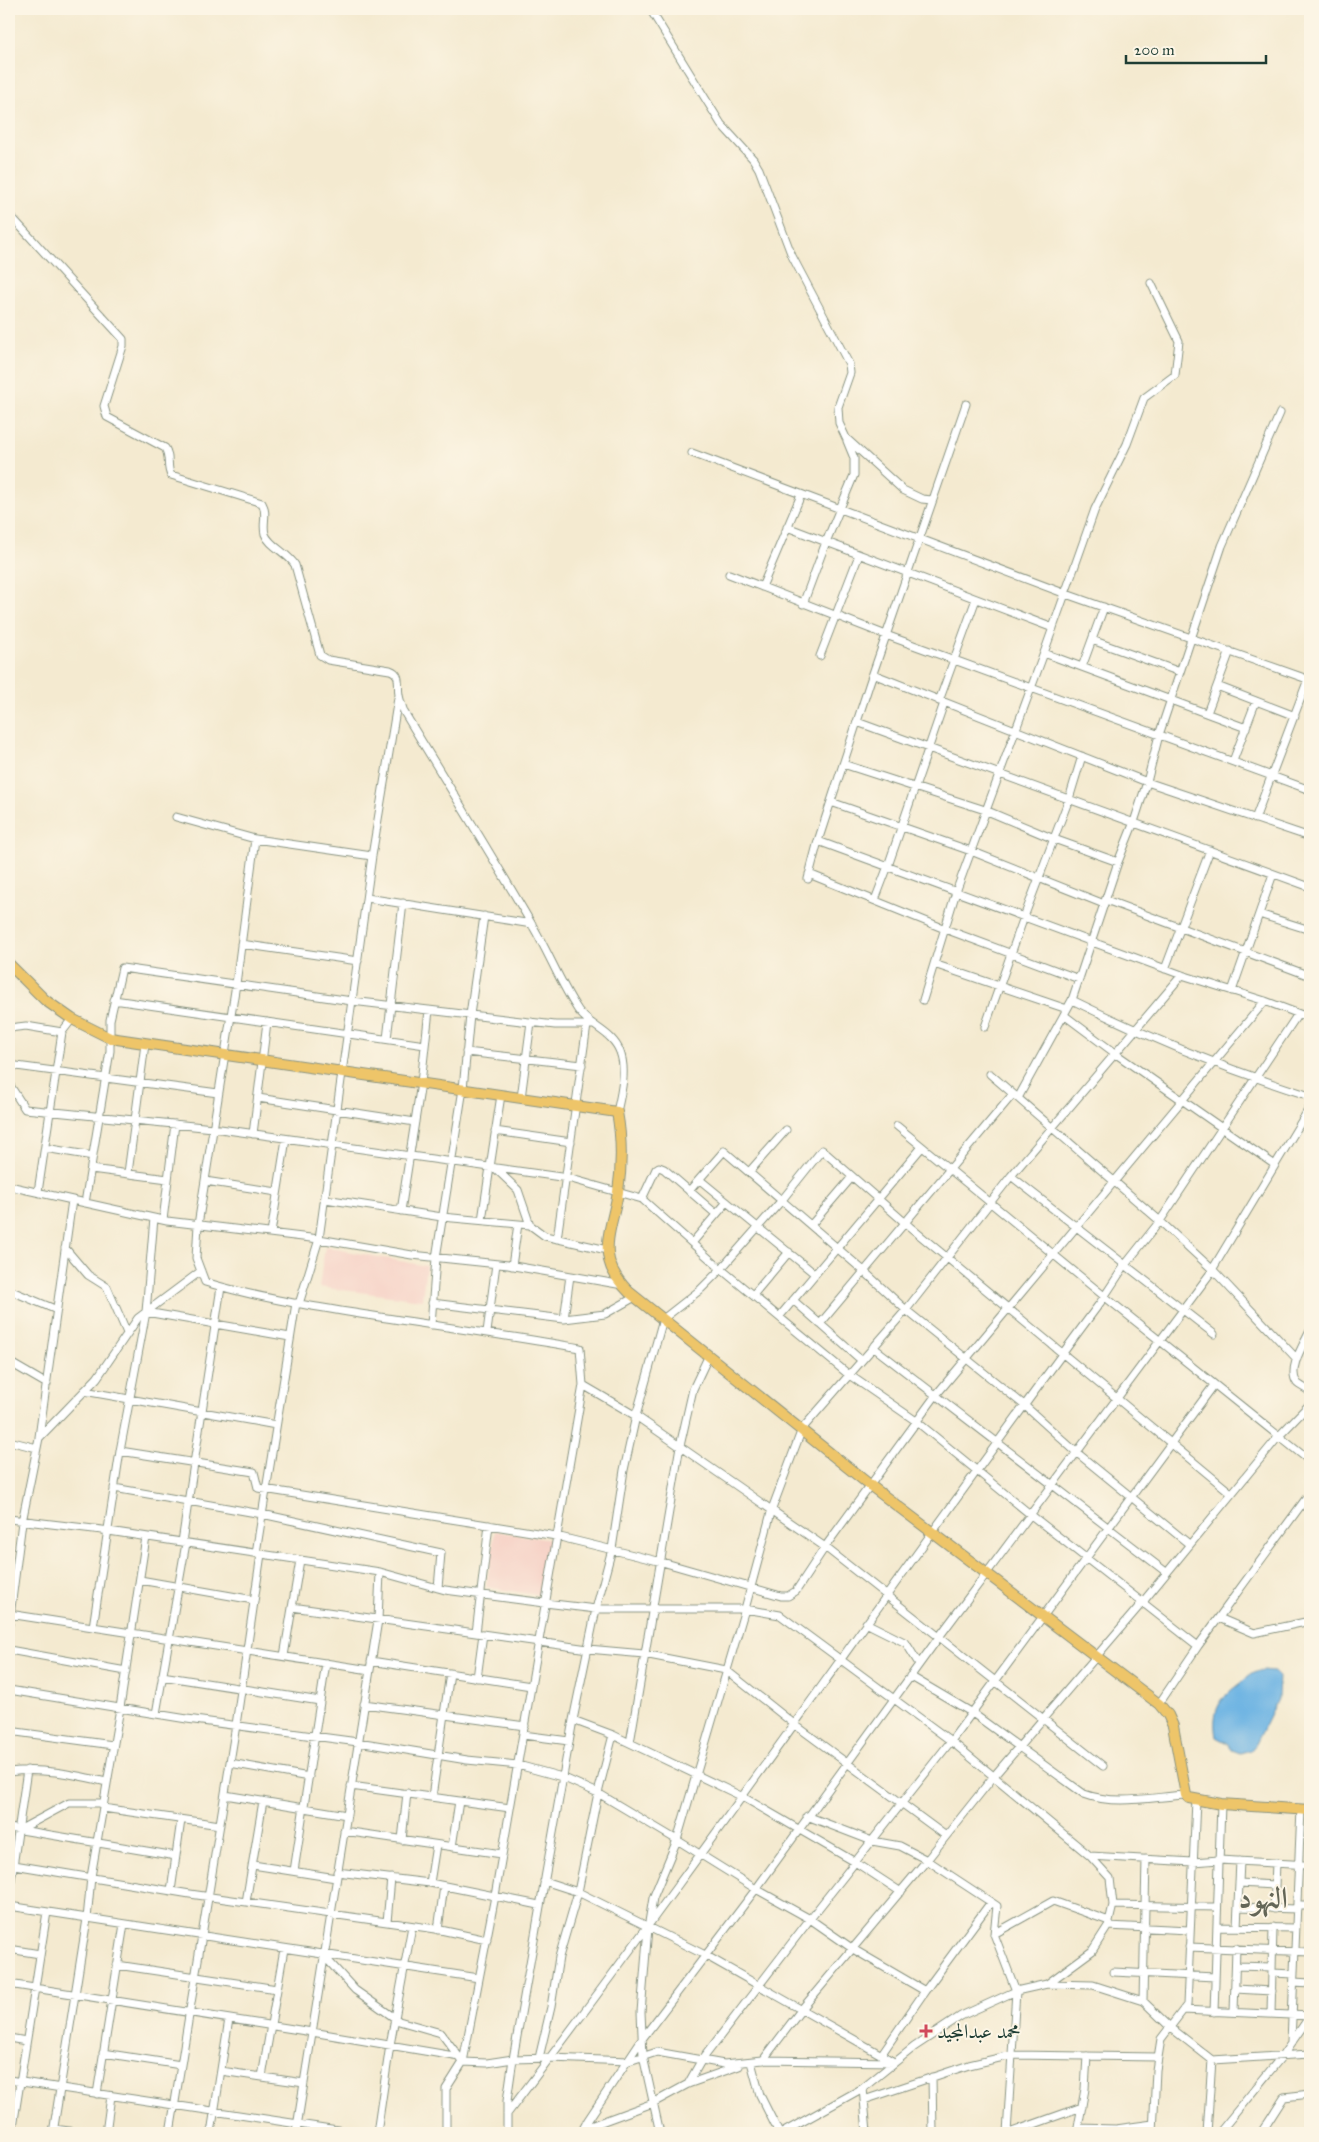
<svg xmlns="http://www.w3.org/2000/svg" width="1319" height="2142" font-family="'IM FELL Great Primer',Amiri,serif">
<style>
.built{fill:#f6d1c6}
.water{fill:#6cb3e3;stroke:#46788c}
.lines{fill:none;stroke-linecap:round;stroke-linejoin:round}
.minor-casing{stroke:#8a9482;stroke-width:9}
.highway-casing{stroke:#8a9482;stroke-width:12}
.minor{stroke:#fff;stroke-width:7}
.highway{stroke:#eec569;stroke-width:10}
.poi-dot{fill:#d1495b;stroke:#fcf5e5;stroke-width:2}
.labels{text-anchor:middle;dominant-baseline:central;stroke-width:4;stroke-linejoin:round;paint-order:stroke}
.poi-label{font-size:20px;fill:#1f3d34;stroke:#fcf5e5;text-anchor:start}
.town-label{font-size:30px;font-weight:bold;fill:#646657;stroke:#fcf5e5}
</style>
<rect width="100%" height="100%" fill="#fcf5e5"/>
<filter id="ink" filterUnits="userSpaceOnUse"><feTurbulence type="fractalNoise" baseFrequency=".02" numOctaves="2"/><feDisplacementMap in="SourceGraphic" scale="10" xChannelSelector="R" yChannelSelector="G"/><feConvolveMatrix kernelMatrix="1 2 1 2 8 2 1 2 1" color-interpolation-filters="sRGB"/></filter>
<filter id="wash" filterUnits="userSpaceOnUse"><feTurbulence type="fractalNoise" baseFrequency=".0096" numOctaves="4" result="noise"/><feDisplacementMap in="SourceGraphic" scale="20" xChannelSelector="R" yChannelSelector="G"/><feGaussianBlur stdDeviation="1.12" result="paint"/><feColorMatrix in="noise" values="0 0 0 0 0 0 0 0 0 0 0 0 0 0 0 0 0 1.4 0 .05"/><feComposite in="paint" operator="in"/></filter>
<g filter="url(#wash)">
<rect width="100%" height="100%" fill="#f4ead0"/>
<path class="built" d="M325,1247L426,1266L422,1300L319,1287Z
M495,1531L551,1540L542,1596L486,1587Z"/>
<path class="water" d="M1263,1670L1274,1671L1279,1676L1278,1699L1256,1744L1251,1750L1240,1753L1232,1750L1227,1743L1216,1737C1211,1708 1221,1697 1243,1681C1250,1676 1255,1671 1263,1670Z"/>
</g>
<g filter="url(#ink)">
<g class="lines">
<defs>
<path id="minor" d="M650,9L721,124L753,159L759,169L792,256L849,364L850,373L838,407L839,423L846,438L903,490L922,499L932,500
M9,214L123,339V346L104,406L107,417L165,448C171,457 166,467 171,475L262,503C268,513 262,524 265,534C269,546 288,553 295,565L320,655L328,660L390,670C402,674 397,685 399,695C400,701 402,706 404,712C446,782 490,852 531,923C548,951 560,983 578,1010C590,1027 613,1032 620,1052C627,1070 621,1094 617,1112
M692,453L1066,594L1310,680
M787,527L1053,628
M729,574L886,635L1310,790
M762,587L801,495
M803,604L826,542L854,475V458L847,441
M1092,640L1180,672
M1044,653L1246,728
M820,656L859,555
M1082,667L1104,607
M873,674L1147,782L1310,837
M1217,686L1295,716
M939,701L976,599
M1207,713L1230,651
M857,722L1310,887
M1233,761L1256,701
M843,764L985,810L1054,839L1118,862
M831,802L971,851L1104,904
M176,817L255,839L372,856
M1255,819L1310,674
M255,839L236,984L198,1225L196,1258L205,1282C254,1297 304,1305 354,1313C430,1325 505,1335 580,1348L583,1385L495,1896L463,2062L446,2089V2133
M818,841L1182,975L1265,1001L1310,1018
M809,874L945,929L1079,979
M808,879L818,841L870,682L966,404
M367,898L532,924
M875,900L888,866L944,703
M1106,900L1310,976
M1259,914L1310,930
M241,944L358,961
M934,964L1067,1009
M1165,969L1210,850
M1232,991L1273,874
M114,1000L425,1045
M923,1000L956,892L1044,653L1095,509L1127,444L1144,398L1175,375L1179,341L1151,283
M1072,1000C1149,1038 1228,1070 1310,1096
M1064,1015L1116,1054L1275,1165
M985,1027L1024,917L1069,799L1082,756
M9,1028L26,1026L62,1032L72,1019
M387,1039L403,903
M466,1052L582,1065
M9,1065L218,1093
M990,1074L1160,1221L1213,1270L1297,1359
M9,1084L25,1109L213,1128L568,1178L642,1199L721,1269L848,1374L916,1421L1031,1515L1198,1646
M258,1098L415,1122
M521,1098L531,1022
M1018,1098L1072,1000L1118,862L1134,822L1147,782L1159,735L1222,546L1280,413
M897,1126L1104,1296L1310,1461
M495,1131L571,1142
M253,1134L267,1022
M45,1148L93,1156
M495,1168L518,1190L530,1225L545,1236L607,1250
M91,1169L168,1179
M749,1172L786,1130
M128,1173L145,1044
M1011,1176L1214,1334
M700,1180L815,1274
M205,1181L277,1192
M9,1186L167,1221L319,1239L412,1255L508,1265L623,1285
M689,1191L724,1151L865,1272L906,1310L1024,1405L1076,1452L1189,1544
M38,1192L62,1032
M325,1199L442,1217L530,1225
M642,1199L656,1169L659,1167L664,1169L716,1214
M85,1203L110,1051V1020L122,968L352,1001L555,1025H592
M401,1211L421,1083L429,1010
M163,1220L175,1124
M482,1220L501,1095
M811,1225L852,1177
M271,1233L286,1139
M557,1239L587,1025
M692,1243L727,1202
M65,1248L88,1275L107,1287L127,1333
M512,1266L518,1224
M9,1290L57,1310
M753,1295L789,1252
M793,1300L861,1360
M432,1303L564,1319L605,1314L635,1297
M299,1304L319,1239L372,856L398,698
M146,1312L290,1337
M779,1317L922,1147
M564,1319L570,1276
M820,1324L1013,1094
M431,1325L436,1258L463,1089L470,1015L484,916
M1310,1331C1304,1344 1287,1369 1297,1383C1300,1386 1307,1389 1310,1392
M487,1332L496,1264
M873,1347L1166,1572
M9,1362L47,1384
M583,1385L636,1416L825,1547L1103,1766
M84,1391L276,1425
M39,1437L72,1200
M9,1441L37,1448
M120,1451L254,1472L258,1488L556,1536L662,1562L781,1596H788L796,1591L825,1547L936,1395L1265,1001
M114,1488L262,1514L441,1553L438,1588
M9,1519L102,1530L380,1572L445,1590L545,1603L596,1609H745L780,1615L951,1741L1090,1856L1110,1878L1113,1905L1108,1926L1092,1951L1047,1984
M182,1542L221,1287
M256,1553L296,1303
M140,1580L254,1600
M292,1607L588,1649L644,1654L726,1670L794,1724L946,1836
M9,1614L370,1670
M1219,1618L1254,1633L1310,1621
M866,1623L906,1643L919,1664
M9,1624L22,1522L39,1438L97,1378L138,1318L201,1271
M93,1627L120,1451L146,1312L154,1218
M476,1633L489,1525
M9,1650L126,1671
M284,1656L300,1560
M371,1661L531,1686
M162,1676L320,1701
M910,1676L971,1712L1084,1794C1116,1806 1152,1797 1186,1795
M477,1678L483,1634
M9,1690L187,1719L358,1742L467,1760L518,1765L562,1777L598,1793L677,1840L756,1889L810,1919L853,1949L925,1991
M364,1704L525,1726
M1159,1704L1198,1646L1310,1493
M156,1714L186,1543
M573,1720L613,1735L743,1797L855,1862L901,1892
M9,1731L113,1745
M523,1735L569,1741
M630,1743L680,1446L693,1389L709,1355
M230,1763L309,1777
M9,1772C42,1767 75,1775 107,1782
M351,1786L510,1808
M225,1795L347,1815
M432,1797L450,1673
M103,1808L220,1825
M807,1816L872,1841L900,1846L927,1860L997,1906L994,1934L1016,1991L1007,2133
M9,1828L176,1856
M19,1830L69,1803H103
M344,1831L502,1854
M402,1840L407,1793
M452,1847L459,1801
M1090,1856L1193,1862L1219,1860L1310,1865
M14,1865L190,1894L436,1929L487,1940
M253,1865L336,1878
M294,1871L326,1663
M337,1872L430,1883L539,1905
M430,1883L436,1845
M1239,1883L1275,1885
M171,1891L181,1820
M9,1894L27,1770
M246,1902L263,1801
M1113,1905L1217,1907
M1297,1905H1310
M9,1906L479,1978
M1238,1907L1297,1909
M1274,1909L1276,1863
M387,1922L391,1878
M1108,1926L1189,1930
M1217,1927L1296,1928
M1237,1927L1240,1861
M438,1930L444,1886
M994,1934L1053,1901L1109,1921
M1189,1947L1310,1952
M9,1949L40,1954
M324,1956L355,1990L399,2021L441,2033L463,2062L487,2063L513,2059L550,2058L629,2061L657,2052L724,2064L763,2060L894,2062L705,1955L578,1892L544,1881
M117,1965L277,1989
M1236,1966L1272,1967
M1113,1972L1215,1977
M1272,1973L1294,1974
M1294,1982L1310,1983
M9,1984L312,2032L460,2057
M1235,1989L1272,1991
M1143,2001L1146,1859
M1183,2010L1310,2016
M1214,2012L1221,1804
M1234,2012L1236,1948
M1271,2014L1273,1927
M9,2038L26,2041
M1291,2042L1301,1809
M103,2053L181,2065
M881,2055L925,1991L991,1902
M539,2058L551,2007L559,1957L578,1892L598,1793L613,1735
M763,2060L801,2010L927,1860L994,1776L1142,1603L1279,1436L1310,1404
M1212,2060L1310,2054
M749,2062H751L760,2095L779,2133
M221,2071L304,2083
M262,2077L284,1949
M932,2077L933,2133
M9,2080L357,2133
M688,2084L701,2061L810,1919L951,1741L1214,1385
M863,2088L867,2133
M97,2094L124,1924
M864,2100L969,2065L1012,2055L1158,2057
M507,2114C711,1848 900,1571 1100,1303L1125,1265L1160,1221L1298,1014
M1078,2128L1116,2129L1153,2124
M54,2129L84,2133
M12,2133L47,1912
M53,2133L87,1919L91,1877L120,1708L146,1537
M106,2133L111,2096
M170,2133L236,1725L261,1554
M211,2133L229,2019
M296,2133L378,1620L380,1572
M377,2133L390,2045L412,1926
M507,2133V2101L513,2059L573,1720L596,1609L612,1549L624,1470L636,1416L663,1319L700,1290L721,1269L782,1200L822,1150L910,1227L1231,1493
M581,2133L588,2120L642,2039L756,1889L939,1637L1209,1275L1310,1107
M584,2133L593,2125L653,2103L688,2084L739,2066
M660,2133L643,2056L641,2012L648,1928L653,1898L677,1840L745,1609L772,1509L802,1429L906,1310L1011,1176L1182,975
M782,2133L863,2088L914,2047L961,2016L1016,1991L1047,1984L1093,1985L1143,2001L1170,2027L1212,2060L1207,2133
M1009,2133L1082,2107
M1077,2133L1085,2089L1087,2056
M1153,2133L1156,2070L1161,2039L1187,2005L1196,1800
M1219,2133L1283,2055L1310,2016
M1261,2133L1284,2097L1310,2094"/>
<path id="highway" d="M9,964L45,1000L72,1019L110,1038L617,1112C622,1139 622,1165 618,1192C615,1214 604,1239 609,1260C612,1273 620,1283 629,1292L871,1486L1159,1704L1168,1715L1173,1726L1186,1795L1189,1798L1221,1804L1310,1810"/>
</defs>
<use href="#minor" class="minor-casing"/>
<use href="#highway" class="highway-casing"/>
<use href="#minor" class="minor"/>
<use href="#highway" class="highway"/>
</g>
</g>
<path class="poi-dot" d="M923.5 2023.5h5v5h5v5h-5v5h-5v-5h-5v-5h5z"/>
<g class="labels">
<g class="poi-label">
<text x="937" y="2031">محمد عبدالمجيد</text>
</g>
<g class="town-label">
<text x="1263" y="1898">النهود</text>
</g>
</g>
<rect width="1319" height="2142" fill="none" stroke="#fcf5e5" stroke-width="30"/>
<path d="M1126 55v8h140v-8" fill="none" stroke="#1f3d34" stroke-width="2.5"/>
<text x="1134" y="55" font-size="15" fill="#1f3d34" stroke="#fcf5e5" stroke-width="4" paint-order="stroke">200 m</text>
</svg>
